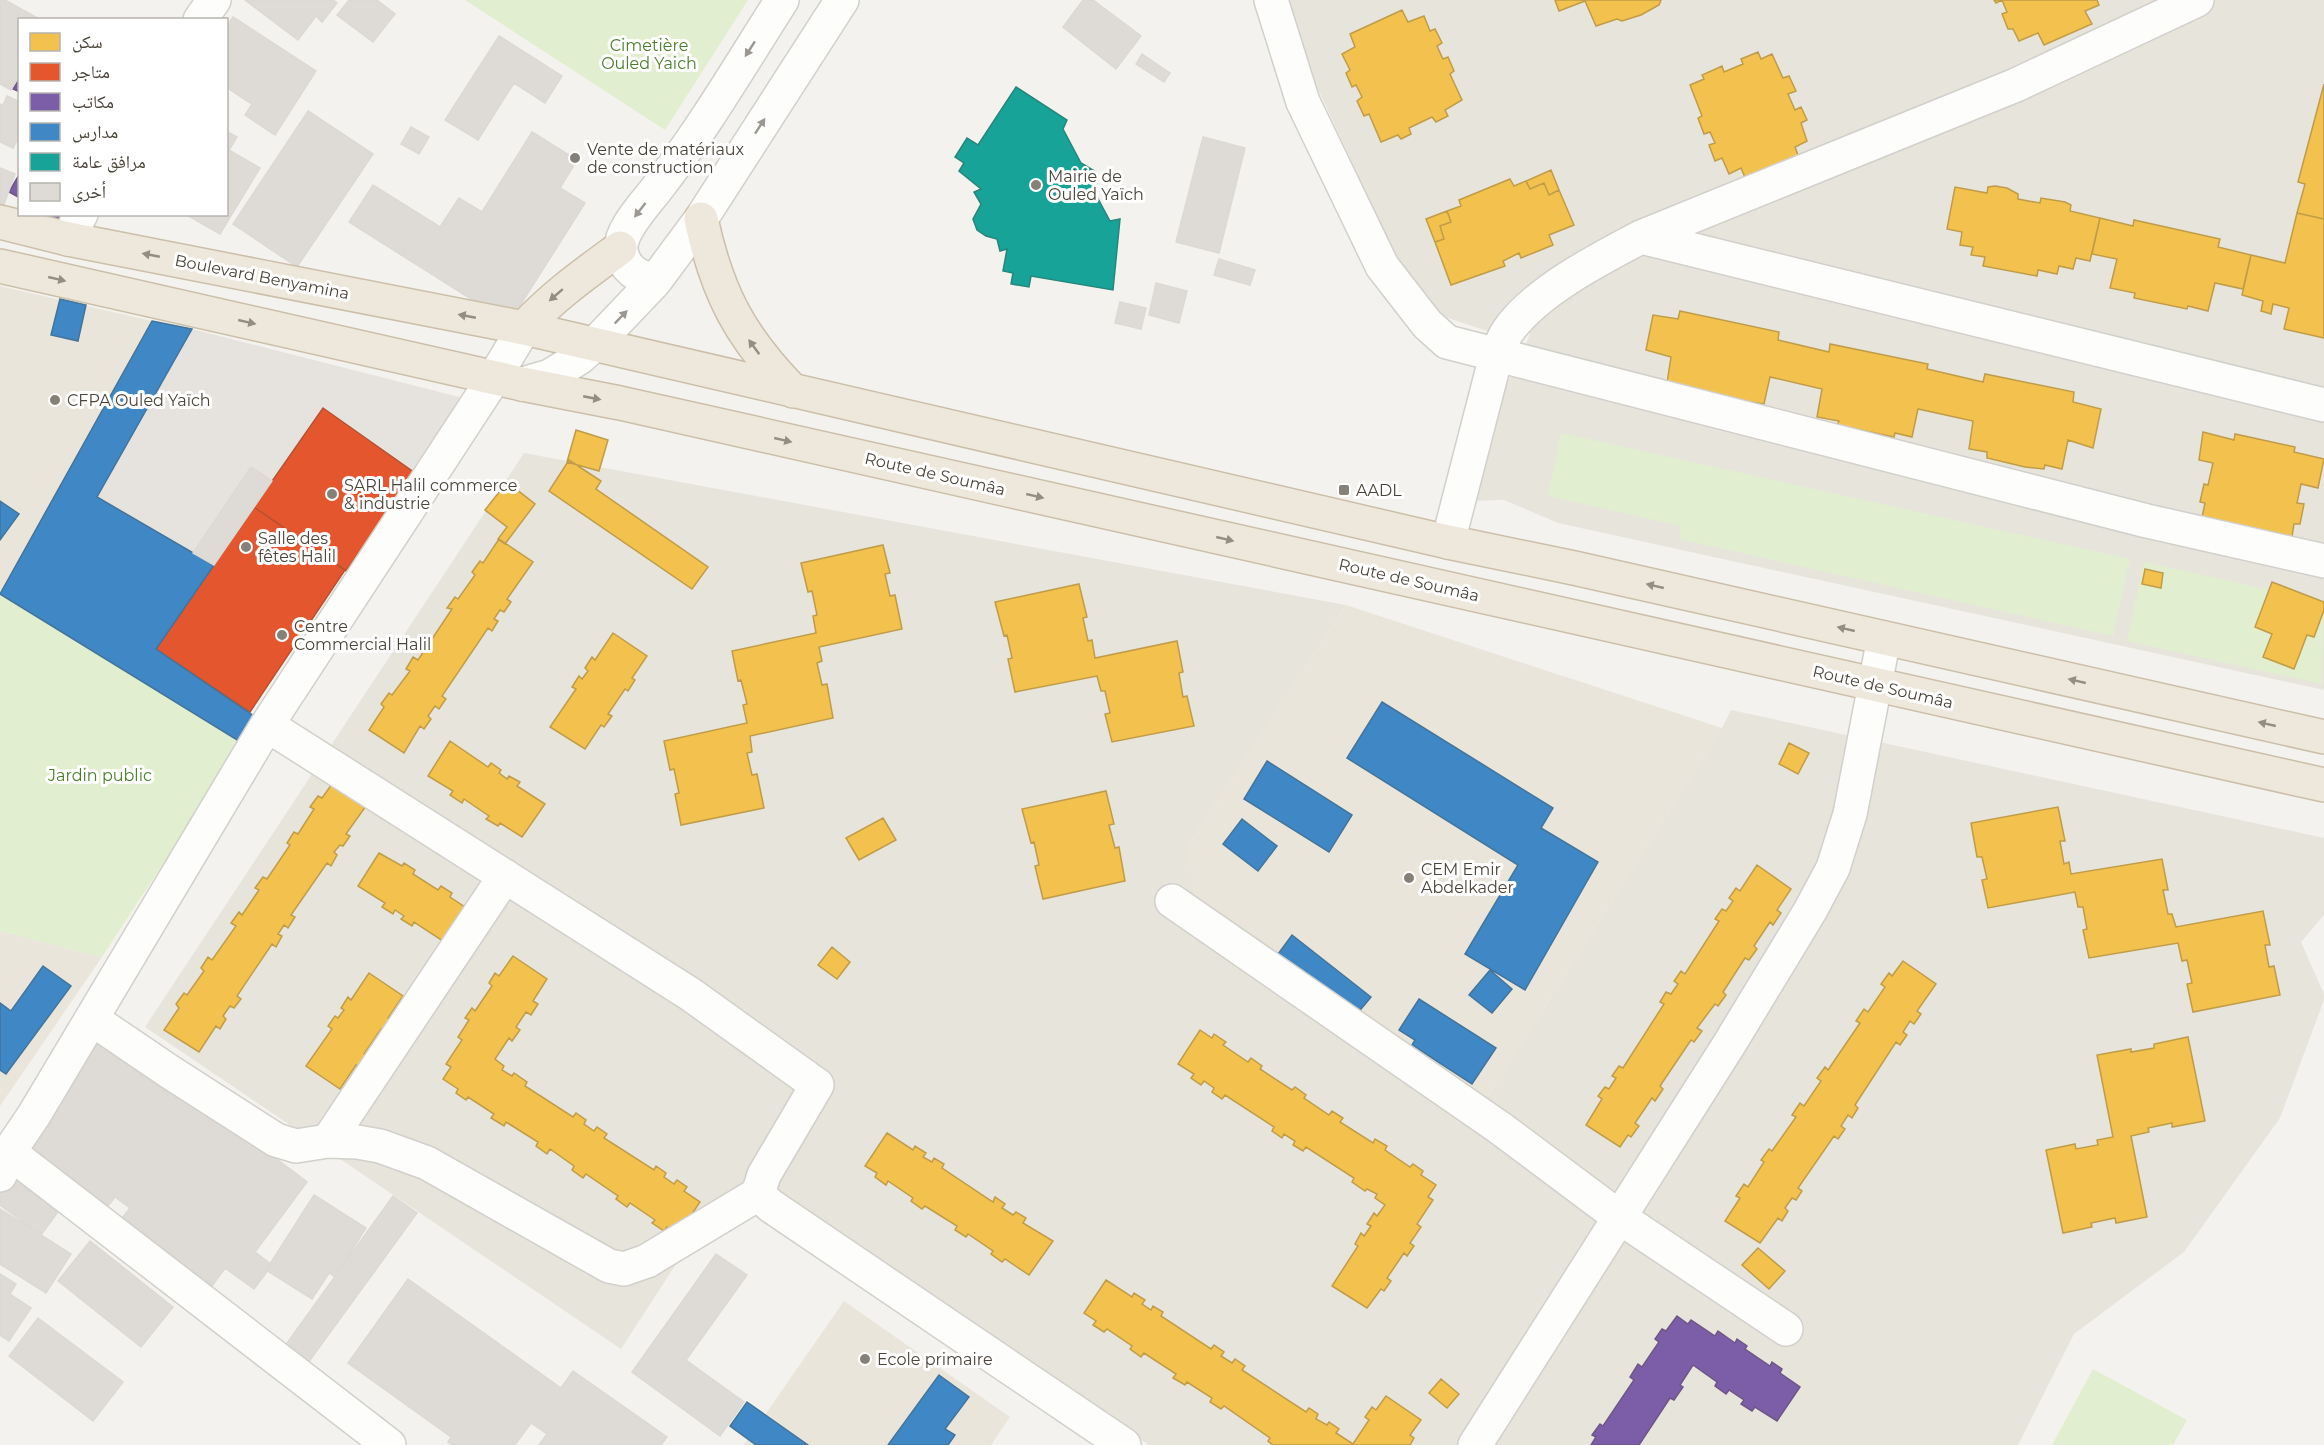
<svg xmlns="http://www.w3.org/2000/svg" width="2324" height="1445" font-family="Montserrat,'Noto Naskh Arabic',sans-serif">
<style>
.residential{fill:#e7e4dc}
.education{fill:#eae5da}
.green{fill:#e1eecf}
.parking{fill:#e6e3df}
.homes{fill:#f2c14e;stroke:#c09c48;stroke-width:1.5}
.shops{fill:#e4572e;stroke:#b65131;stroke-width:1.5}
.offices{fill:#7b5ea7;stroke:#6d5686;stroke-width:1.5}
.schools{fill:#3f88c5;stroke:#43749b;stroke-width:1.5}
.public{fill:#17a398;stroke:#27867c;stroke-width:1.5}
.building{fill:#dedbd6;stroke:#dcd9d4;stroke-width:1.5}
.lines{fill:none;stroke-linecap:round;stroke-linejoin:round}
.minor-casing{stroke:#d2d0cb;stroke-width:36}
.highway-casing{stroke:#ccbfa9;stroke-width:36}
.minor{stroke:#fdfdfc;stroke-width:33}
.highway{stroke:#ede8db;stroke-width:33}
.oneway{fill:#9b9791}
.oneway2{fill:#948e82}
.poi-dot{fill:#868178;stroke:#fff;stroke-width:2}
.labels{text-anchor:middle;dominant-baseline:central;stroke-width:6;stroke-linejoin:round;paint-order:stroke}
.park-label{font-size:16px;fill:#4a7f2a;stroke:#fff}
.poi-label{font-size:16px;fill:#4b4439;stroke:#fff;text-anchor:start}
.street-label{font-size:16px;fill:#4b4439;stroke:#fff}
</style>
<rect width="100%" height="100%" fill="#f4f2ee"/>
<path class="residential" d="M1283,0H2324V690L1558,523L1504,500L1463,501L1484,413L1518,367L1530,333L1487,331L1442,316L1398,261L1316,85Z
M524,453L1346,605L1187,847L1485,1101L1722,728L1731,710L2324,838V915L2301,942L2324,994V1000L2280,1118L2184,1252L2074,1334L2018,1445H1149L781,1197L772,1179L768,1161L713,1207L621,1349L145,1027Z"/>
<path class="education" d="M0,286L152,321L68,478L0,595Z
M1346,605L1722,728L1485,1101L1196,909L1187,847Z
M0,931L102,957L0,1106Z
M844,1301L1010,1417L991,1445H744Z"/>
<path class="green" d="M465,0H748L665,130Z
M1561,433L2130,559L2113,636L1679,539L1681,526L1548,496Z
M2144,562L2324,602L2322,684L2127,641Z
M0,595L242,743L102,957L0,931Z
M2093,1369L2187,1420L2173,1445H2052Z"/>
<path class="parking" d="M192,329L471,400L415,473L323,408L214,565L97,497Z"/>
<path class="homes" d="M1555,0H1661L1659,5L1641,15L1622,21L1617,19L1596,26L1585,1L1559,11Z
M1994,0H2097L2099,5L2085,11L2092,24L2044,45L2038,33L2019,41L2013,29H2008L2002,14L2007,12L2002,0L1996,3Z
M1402,10L1408,22L1424,16L1430,31L1435,29L1442,43L1437,46L1443,59L1448,57L1454,71L1450,74L1462,100L1445,110L1448,116L1436,122L1432,117L1409,128L1411,134L1401,139L1398,135L1381,142L1369,114L1364,116L1357,101L1362,97L1356,85L1352,87L1346,73L1350,70L1342,54L1355,47L1350,34Z
M1758,52L1761,59L1772,54L1783,78L1789,76L1796,91L1788,94L1795,110L1801,107L1807,120L1801,123L1807,141L1795,147L1800,160L1747,182L1741,168L1729,174L1722,158L1715,161L1709,145L1715,143L1710,132L1704,134L1698,118L1702,116L1690,85L1704,79L1702,75L1722,66L1724,72L1743,64L1741,59Z
M2324,84V219L2297,213L2305,184L2298,182Z
M1551,170L1559,190L1549,195L1544,183L1530,189L1526,181Z
M1510,179L1514,186L1526,181L1530,189L1544,183L1549,195L1559,190L1574,225L1549,235L1553,245L1521,258L1519,253L1503,261L1505,266L1451,285L1435,242L1444,239L1440,226L1451,222L1447,211L1461,206L1459,200Z
M1995,186L2007,188L2018,194V199L2040,203L2041,198L2065,202L2071,205L2070,211L2100,218L2090,261L2076,258L2073,269L2059,266L2057,274L2038,270L2037,276L1983,266L1985,257L1971,255L1973,247L1960,245L1962,232L1947,229L1955,187L1987,193L1988,187Z
M1447,211L1451,222L1440,226L1444,239L1435,242L1426,219Z
M2297,213L2324,219V338L2284,329L2289,308L2273,304L2271,314L2261,311L2263,301L2242,295L2251,255L2285,263Z
M2100,218L2133,226L2134,220L2220,239L2218,247L2251,255L2243,289L2215,283L2208,311L2188,306L2187,309L2134,298L2135,293L2110,288L2117,259L2092,254Z
M1680,311L1779,332L1778,340L1829,352L1830,344L1928,364L1927,369L1983,382L1985,374L2074,392L2073,402L2101,409L2093,448L2068,440L2062,469L2045,465L2044,469L2025,467L1987,458V452L1969,449L1973,421L1918,409L1912,437L1895,433L1894,437L1837,425L1839,421L1817,417L1822,389L1770,377L1764,404L1744,401L1742,407L1667,383L1671,357L1646,350L1653,315L1678,319Z
M576,430L608,440L599,471L567,462Z
M2203,432L2234,440L2235,434L2295,447L2294,452L2324,459L2318,488L2301,484L2297,503L2304,504L2300,524H2294L2291,543L2201,522L2205,503L2200,502L2204,484L2208,485L2213,463L2199,460Z
M569,460L601,481L596,489L708,567L692,589L549,491Z
M507,482L535,504L505,544L498,539L507,527L485,510Z
M499,539L533,562L507,599L511,602L504,612L500,610L494,619L498,621L492,631L488,628L442,696L446,699L439,709L435,706L428,716L431,719L424,729L420,726L404,753L369,730L384,707L381,704L389,693L392,695L410,671L406,669L413,657L418,660L452,609L447,608L455,597L458,599L475,575L472,572L480,561L483,563Z
M883,545L890,573L885,574L890,596L895,595L902,629L819,647L822,661L817,663L822,685L827,684L833,718L750,736L752,752L747,753L752,775L757,774L764,808L681,825L675,794L679,793L674,769L670,770L664,741L747,723L743,705L747,704L741,680L738,681L732,651L816,633L813,616L817,615L812,591L808,592L801,563Z
M2145,569L2163,573L2161,588L2142,584Z
M2272,582L2324,602V610L2314,637L2307,635L2294,669L2263,657L2272,634L2255,627Z
M1079,584L1087,617L1083,618L1088,641L1092,640L1095,658L1177,641L1183,672L1179,673L1183,697L1187,696L1194,726L1112,742L1105,714L1110,713L1105,691H1101L1097,676L1015,692L1008,659L1012,658L1007,635L1004,636L995,602Z
M613,633L647,656L632,678L635,680L628,691L625,689L608,714L612,716L604,727L601,725L585,749L550,727L576,689L572,687L579,676L582,679L588,671L585,668L592,657L595,660Z
M450,741L488,767L491,763L501,770L499,773L507,779L509,776L520,782L517,786L545,804L522,837L500,823L498,826L486,819L489,816L464,799L462,803L450,795L453,791L428,776Z
M1789,743L1809,753L1798,774L1779,764Z
M332,784L366,806L346,834L350,836L343,846L340,845L334,852L337,855L331,866L327,863L291,915L295,917L288,928L284,925L278,934L282,936L276,947L272,944L237,996L241,999L234,1008L230,1006L223,1016L226,1019L220,1029L216,1026L199,1052L164,1030L179,1008L176,1004L184,993L187,995L204,971L201,968L208,957L212,960L236,926L231,923L239,912L242,915L259,890L255,888L263,877L267,879L290,845L287,843L294,832L298,834L314,809L310,807L318,796L322,798Z
M1106,791L1114,824L1109,825L1115,848L1119,847L1125,881L1043,899L1035,866L1039,865L1034,842L1031,843L1022,809Z
M2058,807L2065,841H2060L2064,864L2069,862L2071,874L2162,859L2168,890H2163L2168,914H2172L2176,927L2263,911L2270,945H2265L2269,967L2274,966L2280,995L2193,1012L2187,984L2192,983L2187,960L2182,961L2178,943L2089,958L2083,930L2087,929L2083,907H2078L2075,892L1988,908L1982,880L1987,879L1982,857H1977L1971,823Z
M883,818L896,840L859,860L846,838Z
M379,853L402,866L404,863L415,870L413,874L438,890L441,886L452,893L450,897L474,913L452,947L414,922L412,926L401,919L404,916L395,910L393,914L382,907L385,903L358,886Z
M1757,865L1791,889L1777,910L1781,913L1773,925L1770,922L1754,946L1757,949L1749,960L1745,958L1723,992L1726,995L1718,1006L1715,1004L1697,1028L1702,1031L1694,1042L1691,1040L1660,1086L1663,1089L1655,1101L1652,1098L1635,1123L1639,1126L1631,1137L1628,1135L1620,1147L1586,1125L1602,1099L1598,1096L1605,1087L1609,1089L1616,1078L1612,1076L1619,1066L1623,1068L1664,1004L1660,1002L1666,992L1671,994L1678,984L1674,981L1681,971L1685,974L1719,921L1715,919L1722,909L1726,911L1733,901L1729,898L1736,888L1740,891Z
M832,947L850,962L837,979L818,965Z
M513,956L547,979L533,1001L538,1004L531,1015L526,1012L516,1027L520,1030L512,1041L509,1038L495,1059L504,1066L502,1070L512,1076L514,1073L527,1082L525,1086L573,1117L576,1113L586,1120L584,1124L594,1131L597,1127L607,1134L604,1138L654,1170L656,1166L666,1173L664,1177L674,1184L677,1180L687,1187L684,1191L700,1202L678,1235L667,1227L664,1231L652,1223L655,1220L630,1203L627,1207L616,1199L618,1196L586,1174L583,1178L572,1170L574,1166L550,1149L547,1154L536,1146L538,1142L506,1122L504,1126L491,1118L494,1114L468,1097L466,1100L456,1093L458,1089L443,1079L451,1067L446,1064L462,1040L458,1037L469,1020L465,1018L472,1008L475,1011L492,986L489,983L495,973L499,976Z
M1903,961L1936,984L1917,1011L1921,1014L1914,1024L1910,1021L1903,1032L1907,1035L1900,1045L1896,1042L1855,1105L1858,1108L1852,1118L1848,1115L1841,1126L1845,1129L1838,1139L1834,1136L1798,1188L1802,1191L1796,1200L1792,1198L1785,1208L1788,1211L1782,1221L1778,1218L1760,1243L1725,1221L1740,1198L1736,1196L1744,1184L1748,1187L1764,1162L1761,1160L1769,1149L1772,1151L1796,1117L1792,1115L1800,1103L1804,1106L1821,1081L1817,1078L1825,1067L1828,1070L1860,1023L1856,1021L1864,1009L1868,1012L1885,987L1881,984L1889,973L1892,976Z
M369,973L403,996L388,1018L392,1020L384,1031L381,1029L364,1054L368,1056L360,1067L356,1065L340,1089L306,1066L332,1029L328,1026L335,1016L338,1018L344,1010L341,1008L348,997L351,1000Z
M1200,1030L1212,1038L1214,1034L1226,1042L1223,1045L1248,1062L1251,1058L1262,1066L1260,1069L1292,1090L1295,1087L1306,1095L1304,1098L1329,1115L1332,1111L1343,1118L1340,1122L1373,1143L1375,1139L1387,1146L1385,1150L1410,1167L1413,1164L1423,1171L1421,1175L1436,1185L1428,1197L1433,1200L1417,1224L1421,1227L1410,1243L1414,1246L1407,1256L1404,1253L1387,1278L1391,1281L1384,1291L1381,1289L1367,1308L1332,1286L1358,1246L1355,1244L1361,1233L1364,1236L1371,1226L1367,1224L1374,1213L1377,1216L1385,1205L1375,1198L1377,1194L1367,1189L1365,1191L1352,1182L1354,1178L1306,1147L1303,1151L1293,1145L1295,1141L1284,1134L1282,1138L1272,1131L1274,1127L1225,1095L1222,1099L1212,1092L1214,1088L1204,1081L1201,1085L1191,1078L1194,1074L1178,1064Z
M2188,1037L2205,1121L2172,1127V1123L2148,1128L2149,1132L2131,1136L2147,1217L2116,1223L2115,1218L2091,1223L2092,1227L2063,1233L2046,1150L2075,1144L2076,1149L2098,1145L2097,1140L2113,1137L2097,1055L2131,1049V1052L2154,1048V1044Z
M887,1133L913,1150L915,1146L926,1153L923,1157L932,1162L934,1158L944,1164L942,1168L993,1202L995,1197L1005,1204L1002,1208L1013,1215L1016,1212L1026,1218L1023,1223L1053,1241L1029,1275L1005,1259L1002,1262L991,1254L993,1251L968,1234L966,1237L955,1230L957,1226L925,1206L922,1209L911,1201L913,1198L888,1181L886,1185L875,1177L877,1173L865,1166Z
M1758,1248L1785,1271L1769,1289L1742,1265Z
M1106,1280L1132,1297L1134,1293L1145,1300L1142,1304L1151,1310L1153,1306L1163,1312L1161,1316L1211,1349L1214,1345L1224,1352L1221,1356L1232,1363L1235,1359L1245,1366L1242,1370L1306,1412L1309,1408L1318,1414L1316,1419L1327,1425L1329,1422L1339,1429L1336,1433L1353,1444L1369,1420L1365,1417L1372,1407L1376,1410L1386,1396L1421,1420L1410,1435L1414,1438L1410,1445H1273L1268,1441L1270,1438L1224,1406L1221,1409L1210,1402L1212,1398L1187,1382L1185,1385L1173,1378L1176,1374L1144,1353L1141,1357L1130,1349L1132,1346L1107,1329L1104,1332L1093,1325L1096,1321L1084,1313Z
M1441,1379L1459,1394L1447,1408L1429,1393Z"/>
<path class="shops" d="M323,408L415,473L346,571L254,507Z
M254,507L345,570L250,712L156,649Z"/>
<path class="offices" d="M20,78V92L13,89Z
M20,173V198L9,192Z
M49,214H75L69,226Z
M1677,1316L1688,1324L1691,1320L1715,1336L1718,1331L1735,1343L1737,1339L1747,1346L1745,1349L1770,1366L1772,1362L1782,1369L1780,1373L1800,1387L1777,1421L1755,1407L1752,1411L1741,1404L1744,1400L1729,1390L1726,1394L1715,1386L1717,1382L1693,1365L1680,1385L1683,1387L1674,1400L1670,1398L1639,1445H1591L1596,1437L1592,1435L1600,1424L1603,1426L1634,1380L1630,1377L1638,1364L1642,1367L1659,1342L1655,1339L1662,1329L1666,1331Z"/>
<path class="schools" d="M60,299L86,305L78,341L51,335Z
M152,321L192,329L97,497L214,565L156,649L257,718L242,743L0,594Z
M0,501L19,514L0,540Z
M1382,702L1553,808L1541,828L1598,862L1525,990L1465,954L1518,865L1347,758Z
M1267,761L1352,815L1329,852L1244,799Z
M1242,819L1277,846L1258,871L1223,844Z
M1292,935L1371,997L1356,1015L1278,954Z
M43,966L71,986L6,1074L0,1070V1003L11,1011Z
M1490,970L1512,989L1492,1013L1469,995Z
M1419,999L1496,1048L1472,1084L1412,1045L1415,1040L1399,1030Z
M939,1375L969,1397L945,1429L955,1435L948,1445H888Z
M747,1402L808,1445H756L730,1426Z"/>
<path class="public" d="M1016,87L1067,120L1063,129L1081,163L1096,172L1098,180L1094,191L1103,208L1110,221L1120,219L1113,290L1031,276L1029,287L1011,284L1013,273L1003,271L1007,249L1000,251L997,239L986,236L977,230L973,219L981,204L974,192L981,189L959,171L964,163L955,157L967,138L978,145Z"/>
<path class="building" d="M0,0H5L41,20H20V74L11,90L0,84Z
M245,0H333L337,3L322,22L316,16L298,40Z
M349,0H377L395,14L373,42L337,15Z
M1083,0H1093L1141,36L1116,69L1063,27Z
M233,17L316,71L275,135L245,115L252,104L226,87V28Z
M499,36L562,76L545,103L514,83L478,140L445,120Z
M1142,54L1170,73L1164,82L1136,64Z
M7,96L20,102V135L13,148L0,142V104L3,105Z
M308,111L373,154L297,267L233,224Z
M411,127L429,137L419,154L401,144Z
M226,131L237,137L229,150L260,168L220,234L185,214H226Z
M532,132L577,160L560,188L585,203L509,323L349,222L373,185L440,227L459,198L482,212Z
M1203,137L1245,148L1219,253L1176,242Z
M0,168L15,174L3,207L0,205Z
M1219,259L1255,270L1250,285L1214,275Z
M1156,283L1187,291L1179,323L1149,315Z
M1120,302L1146,308L1141,329L1115,323Z
M251,467L272,481L214,565L193,553Z
M104,1029L307,1182L255,1252L272,1265L254,1289L225,1268L210,1289L118,1223L130,1208L115,1197L101,1215L14,1149Z
M12,1178L58,1212L41,1235L0,1205V1194Z
M314,1195L366,1228L335,1277L329,1273L312,1299L266,1270Z
M393,1196L417,1213L305,1367L282,1350Z
M0,1209L71,1254L46,1293L0,1264Z
M90,1241L173,1307L141,1347L58,1281Z
M716,1254L747,1275L686,1360L744,1402L720,1436L632,1372Z
M0,1274L16,1284L10,1294L31,1308L9,1341L0,1335Z
M408,1279L561,1388L573,1371L667,1437L661,1445H539L547,1434L531,1423L515,1445H453L448,1442L451,1437L348,1363Z
M38,1318L123,1382L93,1421L9,1356Z"/>
<g class="lines">
<defs>
<path id="minor" d="M1271,0L1303,102L1382,266L1427,324L1447,342L2147,521L2324,561
M200,20L214,0
M1641,237L2324,405
M68,239L81,214
M655,281C639,278 622,268 621,249C620,231 644,205 655,191C702,131 741,64 782,0
M522,384L550,376L579,358L595,344L655,281L701,219L842,0
M1448,542L1496,356C1500,348 1503,338 1508,331C1535,292 1599,259 1641,237L2016,85L2197,0
M267,725L690,994L817,1085L764,1175L758,1194L771,1206L1124,1445
M1172,901L1500,1128L1619,1217L1786,1329
M92,1019L170,1072L276,1140L296,1146L328,1141L357,1142L380,1146L427,1163L609,1266L624,1269L647,1261L758,1194
M328,1141L505,876
M9,1152L389,1445
M0,1175L9,1152L34,1115L267,725L494,378L524,328
M1475,1445L1730,1043L1810,911L1833,868L1850,814L1884,638"/>
<path id="highway" d="M701,219C717,293 740,337 793,391
M0,222L68,239L524,328L1448,542L1574,568L2324,737
M0,266L522,384L620,403L2324,785
M524,328C553,296 586,273 620,248"/>
</defs>
<use href="#minor" class="minor-casing"/>
<use href="#highway" class="highway-casing"/>
<use href="#minor" class="minor"/>
<use href="#highway" class="highway"/>
</g>
<defs><path id="oneway-solid" d="M-6-.8H1V-3.2L6.5 0L1 3.2V.8H-6Z" transform="scale(1.5)"/></defs>
<g class="oneway">
<use href="#oneway-solid" transform="translate(750 49) rotate(123)"/>
<use href="#oneway-solid" transform="translate(760 126) rotate(-57)"/>
<use href="#oneway-solid" transform="translate(640 210) rotate(128)"/>
<use href="#oneway-solid" transform="translate(621 317) rotate(-46)"/>
</g>
<g class="oneway2">
<use href="#oneway-solid" transform="translate(151 255) rotate(-169)"/>
<use href="#oneway-solid" transform="translate(57 279) rotate(13)"/>
<use href="#oneway-solid" transform="translate(556 295) rotate(139)"/>
<use href="#oneway-solid" transform="translate(467 316) rotate(-169)"/>
<use href="#oneway-solid" transform="translate(247 322) rotate(13)"/>
<use href="#oneway-solid" transform="translate(754 347) rotate(-126)"/>
<use href="#oneway-solid" transform="translate(592 398) rotate(11)"/>
<use href="#oneway-solid" transform="translate(783 440) rotate(13)"/>
<use href="#oneway-solid" transform="translate(1035 496) rotate(13)"/>
<use href="#oneway-solid" transform="translate(1225 539) rotate(13)"/>
<use href="#oneway-solid" transform="translate(1655 586) rotate(-167)"/>
<use href="#oneway-solid" transform="translate(1846 629) rotate(-167)"/>
<use href="#oneway-solid" transform="translate(2077 681) rotate(-167)"/>
<use href="#oneway-solid" transform="translate(2267 724) rotate(-167)"/>
</g>
<g class="poi-dot">
<circle cx="575" cy="158" r="6"/>
<circle cx="1036" cy="185" r="6"/>
<circle cx="55" cy="400" r="6"/>
<rect x="1338" y="484" width="12" height="12" rx="3"/>
<circle cx="332" cy="494" r="6"/>
<circle cx="246" cy="547" r="6"/>
<circle cx="282" cy="635" r="6"/>
<circle cx="1409" cy="878" r="6"/>
<circle cx="865" cy="1359" r="6"/>
</g>
<g class="labels">
<g class="park-label">
<text x="649" y="45">Cimetière<tspan x="649" dy="18">Ouled Yaich</tspan></text>
<text x="100" y="775">Jardin public</text>
</g>
<g class="poi-label">
<text x="587" y="149">Vente de matériaux<tspan x="587" dy="18">de construction</tspan></text>
<text x="1048" y="176">Mairie de<tspan x="1048" dy="18">Ouled Yaïch</tspan></text>
<text x="67" y="400">CFPA Ouled Yaïch</text>
<text x="344" y="485">SARL Halil commerce<tspan x="344" dy="18">&amp; industrie</tspan></text>
<text x="1356" y="490">AADL</text>
<text x="258" y="538">Salle des<tspan x="258" dy="18">fêtes Halil</tspan></text>
<text x="294" y="626">Centre<tspan x="294" dy="18">Commercial Halil</tspan></text>
<text x="1421" y="869">CEM Emir<tspan x="1421" dy="18">Abdelkader</tspan></text>
<text x="877" y="1359">Ecole primaire</text>
</g>
<g class="street-label">
<text transform="translate(262 277) rotate(11)">Boulevard Benyamina</text>
<text transform="translate(935 474) rotate(13)">Route de Soumâa</text>
<text transform="translate(1409 580) rotate(13)">Route de Soumâa</text>
<text transform="translate(1883 687) rotate(13)">Route de Soumâa</text>
</g>
</g>
<rect x="18" y="18" width="210" height="198" fill="#ffffff" stroke="#b7b4b0" stroke-width="1.5"/>
<rect x="30" y="33" width="30" height="18" fill="#f2c14e" stroke="#b7b4b0" stroke-width="1.5"/>
<text x="72" y="48" font-size="18" fill="#4b4439">سكن</text>
<rect x="30" y="63" width="30" height="18" fill="#e4572e" stroke="#b7b4b0" stroke-width="1.5"/>
<text x="72" y="78" font-size="18" fill="#4b4439">متاجر</text>
<rect x="30" y="93" width="30" height="18" fill="#7b5ea7" stroke="#b7b4b0" stroke-width="1.5"/>
<text x="72" y="108" font-size="18" fill="#4b4439">مكاتب</text>
<rect x="30" y="123" width="30" height="18" fill="#3f88c5" stroke="#b7b4b0" stroke-width="1.5"/>
<text x="72" y="138" font-size="18" fill="#4b4439">مدارس</text>
<rect x="30" y="153" width="30" height="18" fill="#17a398" stroke="#b7b4b0" stroke-width="1.5"/>
<text x="72" y="168" font-size="18" fill="#4b4439">مرافق عامة</text>
<rect x="30" y="183" width="30" height="18" fill="#dedbd6" stroke="#b7b4b0" stroke-width="1.5"/>
<text x="72" y="198" font-size="18" fill="#4b4439">أخرى</text>
</svg>
